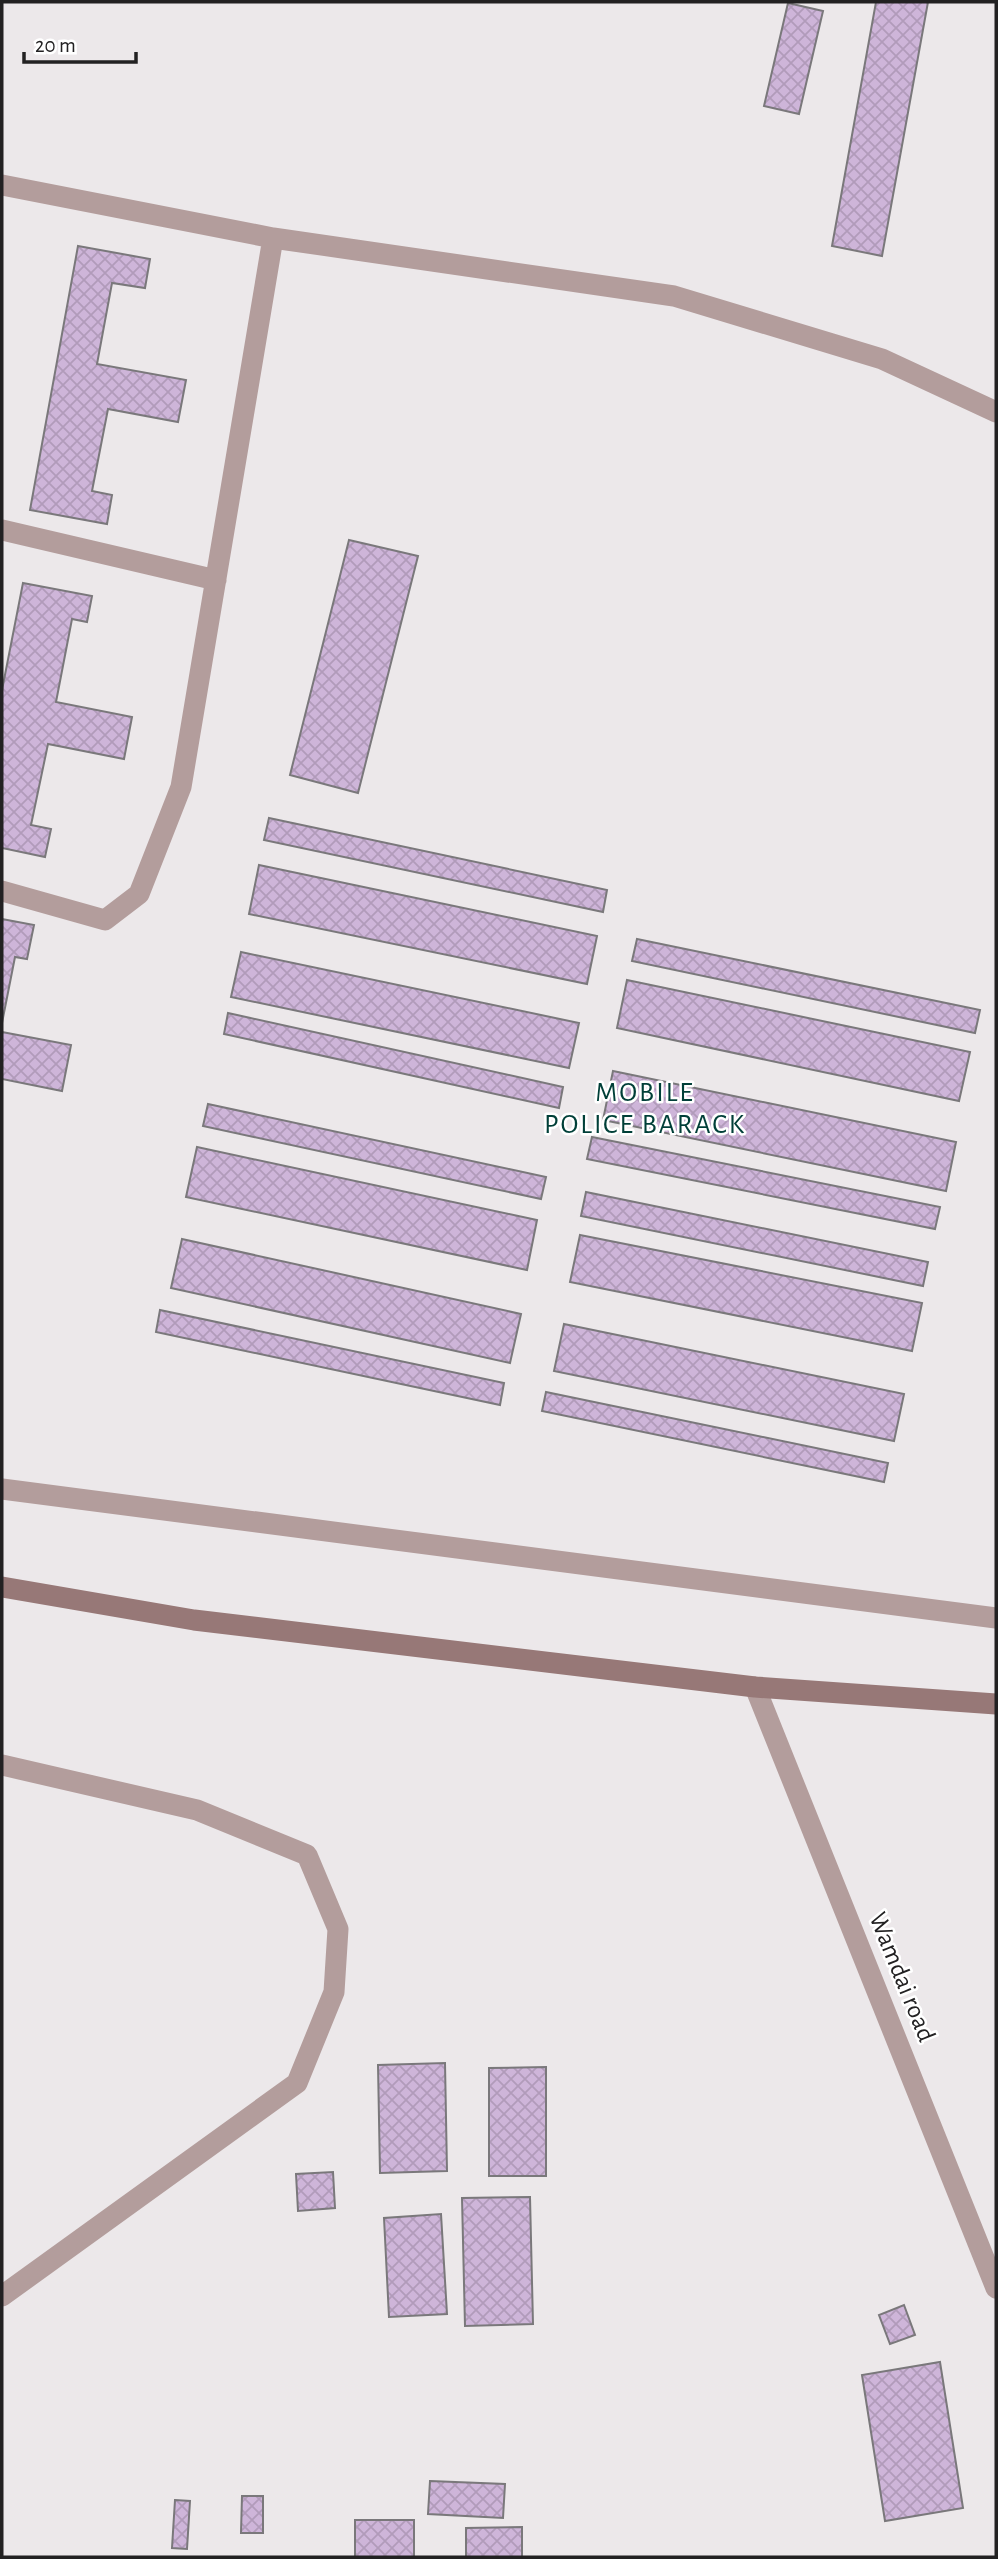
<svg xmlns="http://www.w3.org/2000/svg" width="998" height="2559" font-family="'Alegreya Sans',sans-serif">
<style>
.building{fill:url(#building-cross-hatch);stroke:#7a787b;stroke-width:2}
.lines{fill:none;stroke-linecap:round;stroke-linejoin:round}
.street{stroke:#b39d9c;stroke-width:21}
.secondary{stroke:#977877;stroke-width:21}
.labels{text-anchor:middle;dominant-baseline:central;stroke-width:5;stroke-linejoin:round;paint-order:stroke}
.street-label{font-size:26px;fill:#222122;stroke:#fff}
.neighbourhood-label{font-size:28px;letter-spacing:2px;fill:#003f38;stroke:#fff}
</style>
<defs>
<pattern id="building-cross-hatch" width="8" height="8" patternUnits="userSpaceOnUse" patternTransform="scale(1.75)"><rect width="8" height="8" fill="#ceb5d9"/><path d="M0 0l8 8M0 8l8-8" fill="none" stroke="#b19bba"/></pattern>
</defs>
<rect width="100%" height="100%" fill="#ece8ea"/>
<path class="building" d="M876,2H928L882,256L832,246Z
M788,3L823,11L799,114L764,106Z
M78,246L150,259L145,288L112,283L97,364L186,380L178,422L108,409L92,491L112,495L107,524L30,510Z
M349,540L418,556L358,793L290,775Z
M23,583L92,596L87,622L72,619L56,702L132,717L124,759L48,744L31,825L51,829L45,857L2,848V690Z
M269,818L607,890L603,912L264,840Z
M259,865L597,936L587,984L249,914Z
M2,919L34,925L27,959L15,957L2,1023Z
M637,939L980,1010L975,1033L632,961Z
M241,952L579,1023L569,1068L231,997Z
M627,980L970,1052L959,1101L617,1028Z
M228,1013L563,1087L559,1108L224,1034Z
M2,1032L71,1045L62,1091L2,1079Z
M613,1071L956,1142L946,1191L603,1120Z
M208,1104L546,1177L541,1199L203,1126Z
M592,1137L940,1207L935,1229L587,1159Z
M197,1147L537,1220L527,1270L186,1197Z
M586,1192L928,1262L923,1286L581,1216Z
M580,1235L922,1303L912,1351L570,1282Z
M182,1239L521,1314L510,1363L171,1288Z
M160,1310L504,1383L500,1405L156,1332Z
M564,1324L904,1394L894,1441L554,1371Z
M546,1392L888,1463L884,1482L542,1411Z
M445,2063L447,2171L380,2173L378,2065Z
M546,2067V2176H489V2068Z
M333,2172L335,2208L298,2211L296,2174Z
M530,2197L533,2324L465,2326L462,2198Z
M441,2214L447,2314L389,2317L384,2218Z
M904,2305L915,2335L890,2344L879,2315Z
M940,2362L963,2508L885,2521L862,2375Z
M430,2481L505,2484L503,2518L428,2514Z
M242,2496H263V2533H241Z
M175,2500L190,2501L187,2549L172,2548Z
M355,2520H414V2557H355Z
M522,2527V2557H466V2528Z"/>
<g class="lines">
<path class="street" d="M2,185L273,238L674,296L882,359L996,412
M2,530L216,580
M2,891L105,920L139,894L181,787L273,238
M2,1489L996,1618
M755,1687L996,2288
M2,1765L197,1810L307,1855L338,1929L334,1992L297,2083L2,2296"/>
<path class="secondary" d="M2,1587L194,1620L755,1687L996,1704"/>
</g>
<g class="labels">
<g class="street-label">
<text transform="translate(902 1977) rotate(68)">Wamdai road</text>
</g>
<g class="neighbourhood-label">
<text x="645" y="1093">MOBILE<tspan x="645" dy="32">POLICE BARACK</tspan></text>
</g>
</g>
<rect width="998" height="2559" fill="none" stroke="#222122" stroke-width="7"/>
<path d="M24 52v10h112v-10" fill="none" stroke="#222122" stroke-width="3.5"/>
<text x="35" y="52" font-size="21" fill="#222122" stroke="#ffffff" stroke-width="5" paint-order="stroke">20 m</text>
</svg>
